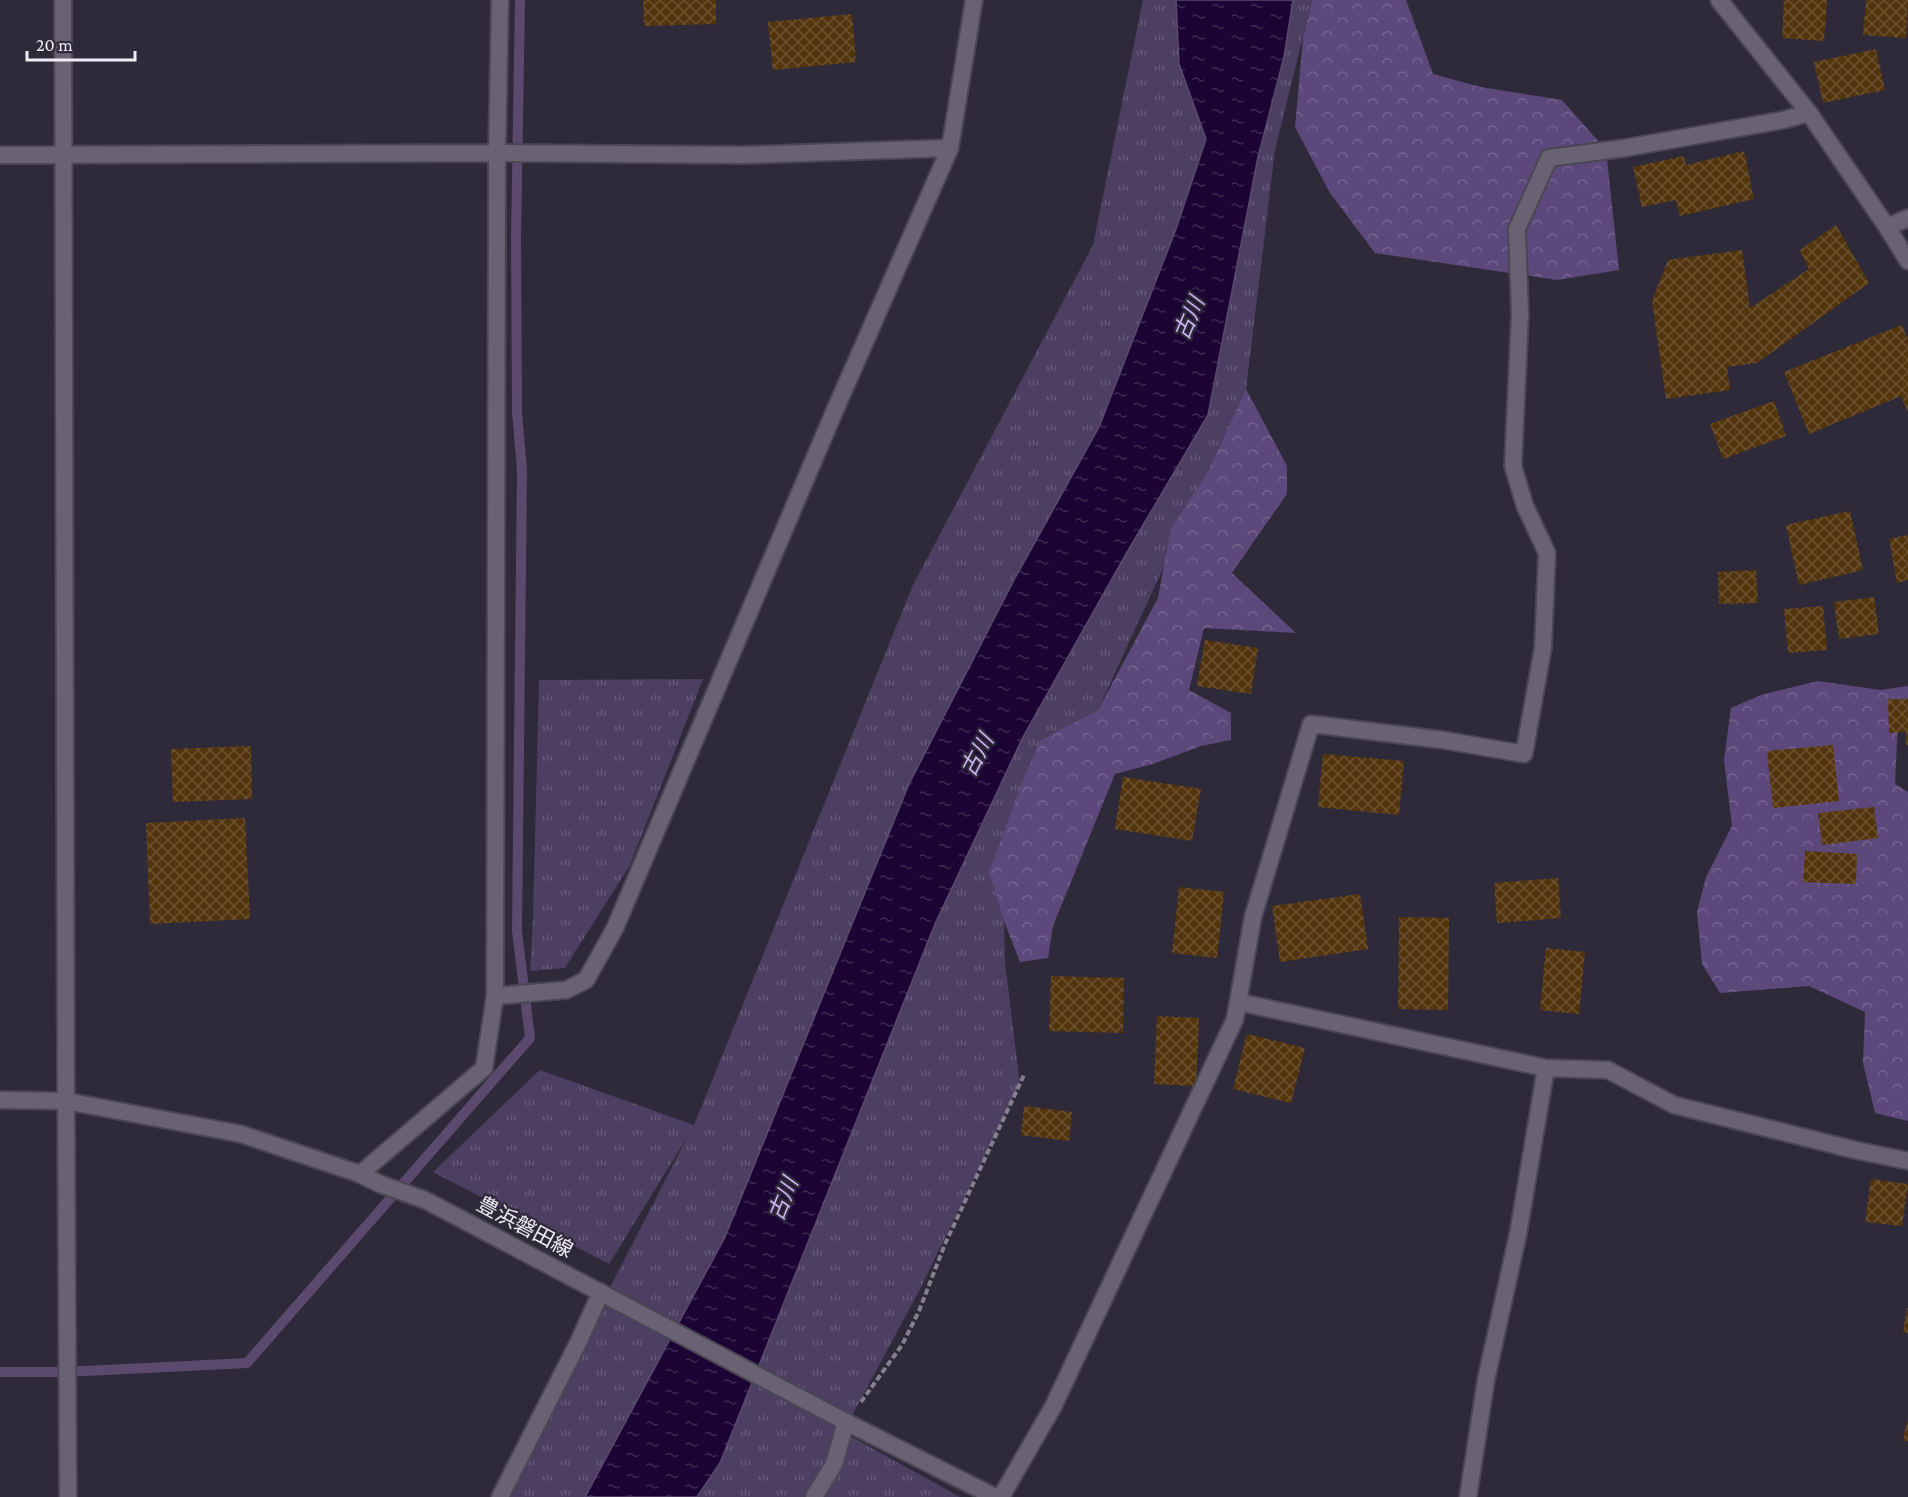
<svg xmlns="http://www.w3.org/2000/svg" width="1908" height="1497" font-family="'Crimson Pro','Noto Sans JP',serif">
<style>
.grass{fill:url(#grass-tufts)}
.forest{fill:url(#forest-crowns)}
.water{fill:url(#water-ripples);stroke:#5c4a6e;stroke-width:1.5}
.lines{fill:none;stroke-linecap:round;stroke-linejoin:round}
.stream{stroke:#5c4a6e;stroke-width:10}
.building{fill:url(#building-cross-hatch)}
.minor-casing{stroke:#4b4653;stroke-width:20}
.tertiary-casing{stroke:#4b4653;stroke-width:20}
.secondary-casing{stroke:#4b4653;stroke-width:20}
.path{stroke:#84808d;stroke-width:4;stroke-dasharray:6 3;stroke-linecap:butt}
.minor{stroke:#686273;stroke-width:16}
.tertiary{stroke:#686273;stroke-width:16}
.secondary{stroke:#686273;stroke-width:16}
.labels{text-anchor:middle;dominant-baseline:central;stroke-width:4.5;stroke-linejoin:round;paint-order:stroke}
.street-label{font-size:21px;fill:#f0ecf6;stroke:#2f2a39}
.water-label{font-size:22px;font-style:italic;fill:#cbb3f4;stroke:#2f2a39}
</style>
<defs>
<pattern id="grass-tufts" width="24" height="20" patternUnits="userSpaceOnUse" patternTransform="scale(1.5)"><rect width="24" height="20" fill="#4c3f62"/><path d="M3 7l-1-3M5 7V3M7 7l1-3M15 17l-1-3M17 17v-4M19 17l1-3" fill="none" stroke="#665b79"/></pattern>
<pattern id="forest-crowns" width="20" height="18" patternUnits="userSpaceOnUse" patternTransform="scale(1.5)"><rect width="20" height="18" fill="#5d487c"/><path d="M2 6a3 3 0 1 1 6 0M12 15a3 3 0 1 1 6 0" fill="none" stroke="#75638f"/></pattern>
<pattern id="water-ripples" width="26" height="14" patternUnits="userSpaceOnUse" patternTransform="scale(1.5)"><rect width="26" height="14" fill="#1c0534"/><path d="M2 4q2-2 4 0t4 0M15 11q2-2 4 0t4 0" fill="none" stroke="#3d2a52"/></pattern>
<pattern id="building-cross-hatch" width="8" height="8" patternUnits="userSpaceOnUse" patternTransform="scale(1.5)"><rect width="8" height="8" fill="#53350d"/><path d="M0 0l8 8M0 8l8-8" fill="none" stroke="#6c5231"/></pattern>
</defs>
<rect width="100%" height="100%" fill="#2f2a39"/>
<path class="grass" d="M1143,0H1312L1275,150L1246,389L1112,679L1004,921L1005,962L1020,1084L918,1293L843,1432L960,1497H502L688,1136L609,1264L433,1172L540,1070L694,1125L913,585L1093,245Z
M703,679L630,865L565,968L530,971L533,919L539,680Z"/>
<path class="forest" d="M1312,0H1406L1433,74L1481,87L1562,100L1606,150L1619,270L1557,280L1375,253L1330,193L1295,127L1303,38Z
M1246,389L1287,466V494L1232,573L1296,633L1204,628L1189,690L1231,713V740L1201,746L1153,764L1115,774L1053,926L1048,958L1020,962L1004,921L989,872L1023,780L1040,741L1098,710L1158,598L1171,528L1207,473Z
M1818,681L1880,690L1908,686V720L1898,721L1895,784L1908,792V1121L1875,1113L1863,1063L1865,1012L1809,986L1720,993L1702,964L1697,912L1706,877L1732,826L1724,760L1731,708L1761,695Z"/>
<path class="water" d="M1176,0H1293L1284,57L1258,157L1208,415L1126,554L1023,737L935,924L720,1463L697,1497H585L725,1237L909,784L1014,580L1099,427L1176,229L1206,139L1179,64Z"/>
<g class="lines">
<path class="stream" d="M0,1372H65L247,1363L530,1038L517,931L522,470L517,412L516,239L520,0"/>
</g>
<path class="building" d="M643,0H716V24L644,26Z
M1784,0H1827L1824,41L1782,38Z
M1866,0H1908L1906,38L1863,35Z
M852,14L856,62L773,70L768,22Z
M1876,49L1885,90L1823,103L1814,62Z
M1744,151L1754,199L1680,216L1676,200L1642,207L1633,167L1684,156L1686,165Z
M1836,225L1869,283L1757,363L1727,367L1730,390L1666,399L1652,301L1668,260L1742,250L1750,308L1809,269L1800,250Z
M1902,325L1908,340V413L1901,396L1809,434L1784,372Z
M1774,401L1786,436L1723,459L1710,424Z
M1850,511L1863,570L1799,585L1786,525Z
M1908,535V580L1897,583L1889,539Z
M1756,570L1758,603L1719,604L1718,572Z
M1874,597L1879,634L1839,639L1834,602Z
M1823,606L1827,650L1788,653L1784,609Z
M1205,640L1258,648L1251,694L1197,686Z
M1888,699H1908V745H1906V732L1889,733Z
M1833,745L1839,801L1773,808L1767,751Z
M251,746L252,799L173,802L171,749Z
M1323,754L1404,761L1399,815L1318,807Z
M1123,777L1201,789L1192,841L1115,829Z
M1874,807L1878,838L1822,845L1818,813Z
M245,818L250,919L150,924L146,823Z
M1805,851L1857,854L1856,884L1803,882Z
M1558,878L1561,918L1497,923L1494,883Z
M1179,887L1224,892L1217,958L1172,953Z
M1360,894L1368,949L1280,962L1272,906Z
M1399,917L1449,918L1448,1010L1398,1009Z
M1546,948L1585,952L1579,1014L1540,1010Z
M1051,976L1124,978L1123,1033L1049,1031Z
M1157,1016L1199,1018L1196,1086L1154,1084Z
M1247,1034L1305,1048L1291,1103L1233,1089Z
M1024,1106L1072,1112L1069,1141L1021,1135Z
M1871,1179L1908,1184L1902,1226L1865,1222Z
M1907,1308H1908V1333L1903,1332Z
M1907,1421H1908V1441H1903Z"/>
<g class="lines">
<defs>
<path id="minor" d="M1719,0L1809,113L1887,227L1908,261
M497,153L745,155L950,148
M1887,227L1908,218
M495,996L566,990L586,980L615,928L835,410L950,148L974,0
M1238,1002L1546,1068L1608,1070L1674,1105L1855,1150L1908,1161
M66,1101L68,1497
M500,1497L579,1341L601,1292
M814,1497L834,1464L846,1422
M1001,1497L1053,1407L1235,1019L1253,917L1311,724L1443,740L1524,754L1543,648L1547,553L1525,506L1513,466L1520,314L1517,229L1549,158L1625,148L1783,120L1809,113
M1468,1497L1486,1380L1518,1234L1546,1068"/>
<path id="tertiary" d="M63,0L66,1101
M0,155L497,153
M360,1174L484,1068L495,996L497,153L500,0"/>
<path id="secondary" d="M0,1100L66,1101L241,1134L360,1174L380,1184L425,1200L846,1422L995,1497"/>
</defs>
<use href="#minor" class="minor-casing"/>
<use href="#tertiary" class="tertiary-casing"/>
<use href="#secondary" class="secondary-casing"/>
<path class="path" d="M861,1402L902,1345L919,1311L945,1244L1024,1075"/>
<use href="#minor" class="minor"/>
<use href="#tertiary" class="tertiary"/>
<use href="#secondary" class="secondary"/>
</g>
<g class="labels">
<g class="street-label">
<text transform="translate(525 1227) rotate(28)">豊浜磐田線</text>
</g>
<g class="water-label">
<text transform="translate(1189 318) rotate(-67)">古川</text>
<text transform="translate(977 755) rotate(-62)">古川</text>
<text transform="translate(783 1199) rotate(-68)">古川</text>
</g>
</g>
<path d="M27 51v9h108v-9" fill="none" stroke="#f0ecf6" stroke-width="3"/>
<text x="36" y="51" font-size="18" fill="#f0ecf6" stroke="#2f2a39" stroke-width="4.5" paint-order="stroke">20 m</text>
</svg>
